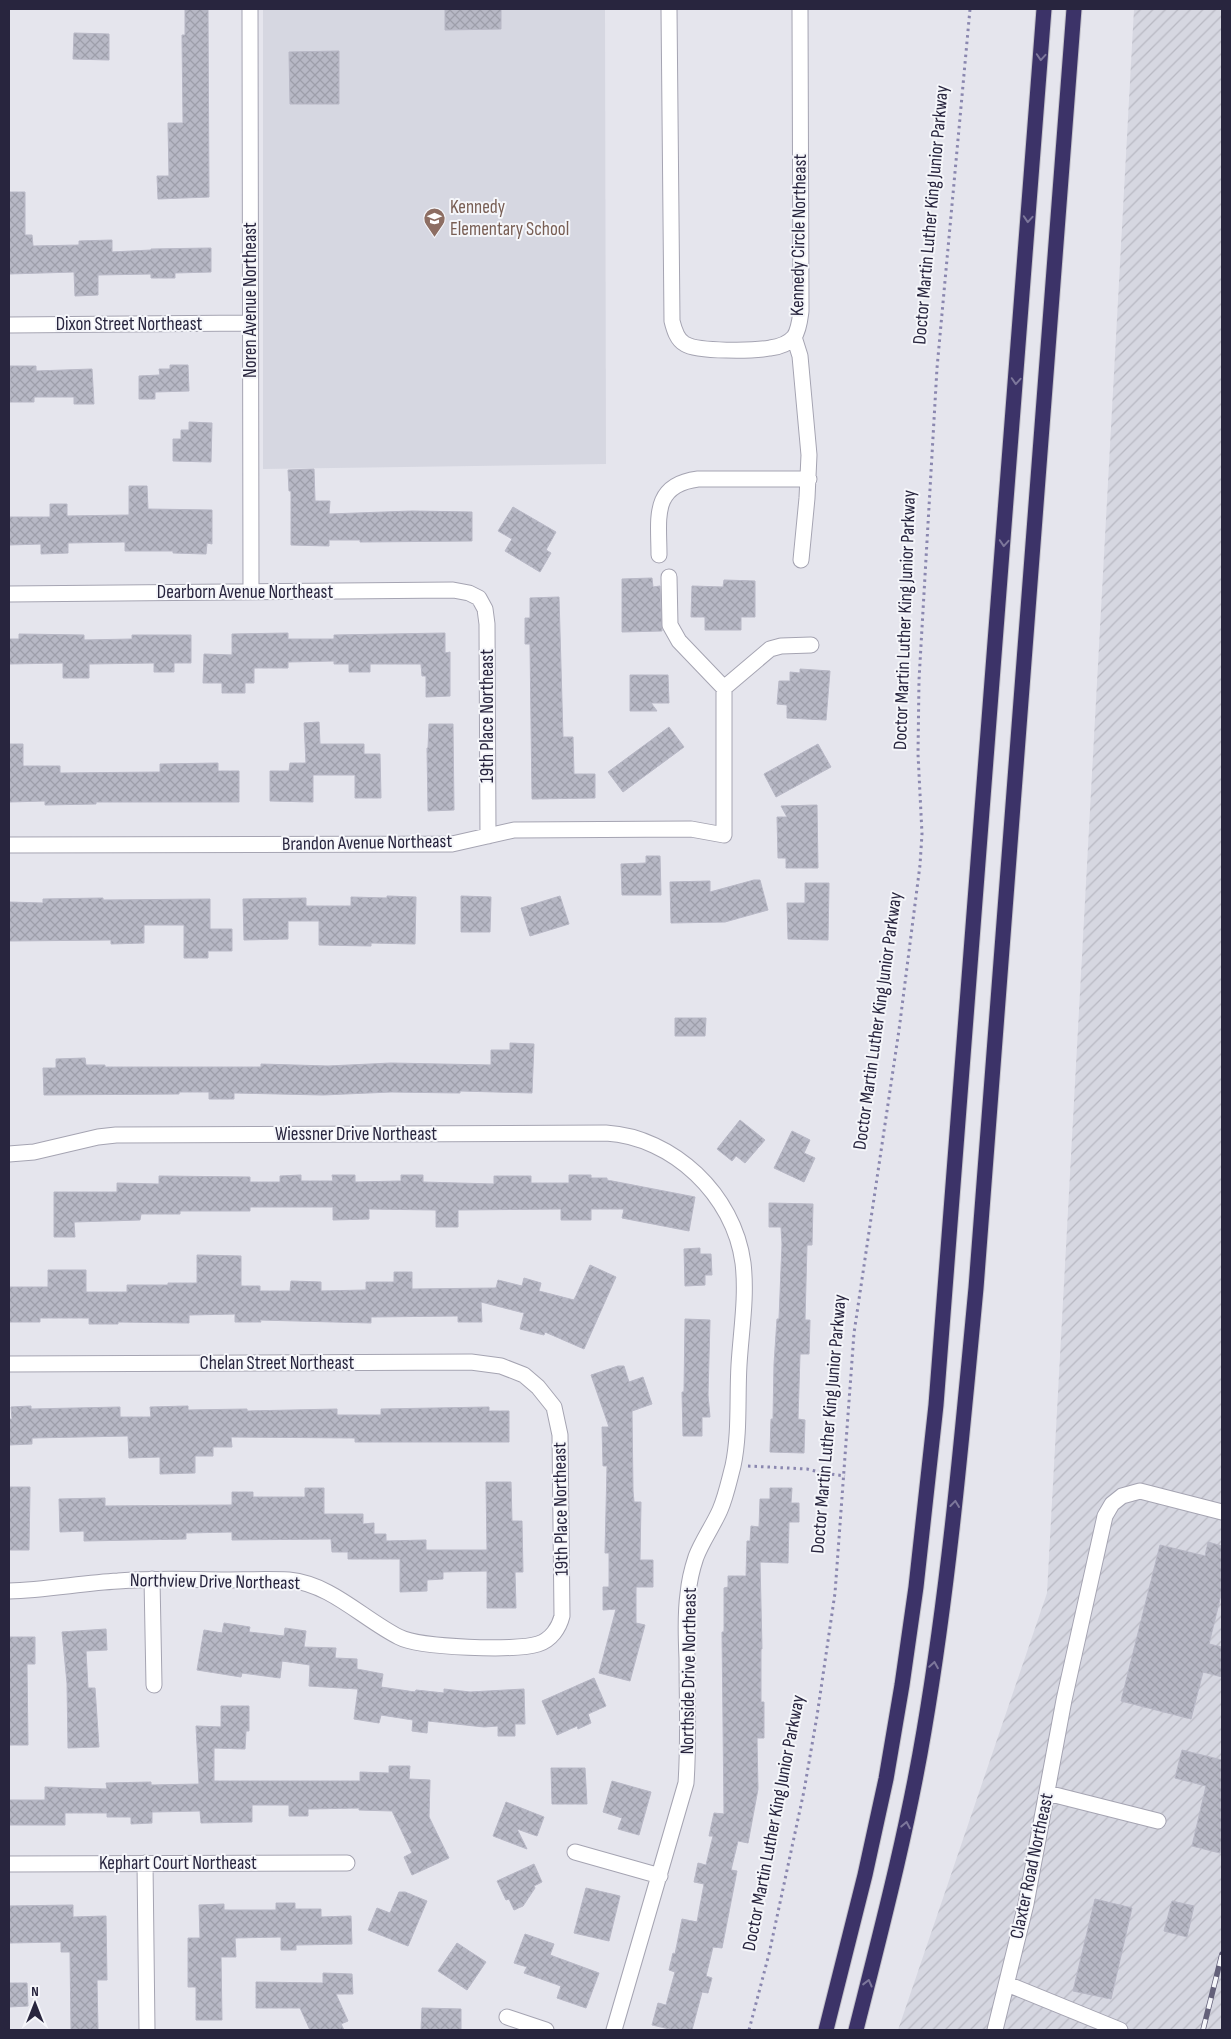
<svg xmlns="http://www.w3.org/2000/svg" width="1231" height="2039" font-family="'Sofia Sans Condensed',sans-serif">
<style>
.built{fill:#d6d7e1}
.industrial{fill:url(#industrial-furrows)}
.building{fill:url(#building-cross-hatch);stroke:#b8b8c6}
.lines{fill:none;stroke-linecap:round;stroke-linejoin:round}
.minor-casing{stroke:#a5a4b2;stroke-width:17}
.highway-casing{stroke:#c3c2c9;stroke-width:17}
.path{stroke:#8a87af;stroke-width:3;stroke-dasharray:2.5 4;stroke-linecap:butt}
.minor{stroke:#fff;stroke-width:15}
.highway{stroke:#3c3368;stroke-width:15}
.rail-casing{stroke:#636079;stroke-width:5.5}
.rail{stroke:#f5f6fa;stroke-width:4;stroke-dasharray:11;stroke-linecap:butt}
.oneway{stroke:#7d779b}
.labels{text-anchor:middle;dominant-baseline:central;stroke-width:4;stroke-linejoin:round;paint-order:stroke}
.education-label{font-size:19px;fill:#785e54;stroke:#f5f6fa;text-anchor:start}
.street-label{font-size:19px;fill:#28253e;stroke:#f5f6fa}
</style>
<defs>
<pattern id="industrial-furrows" width="10" height="10" patternUnits="userSpaceOnUse" patternTransform="scale(1.25)"><rect width="10" height="10" fill="#d6d7e1"/><path d="M-1 1l2-2M0 10L10 0M9 11l2-2" fill="none" stroke="#b8b8c2"/></pattern>
<pattern id="building-cross-hatch" width="8" height="8" patternUnits="userSpaceOnUse" patternTransform="scale(1.25)"><rect width="8" height="8" fill="#b7b8c5"/><path d="M0 0l8 8M0 8l8-8" fill="none" stroke="#9d9eaa"/></pattern>
</defs>
<rect width="100%" height="100%" fill="#e5e5ed"/>
<path class="built" d="M263,9H605L606,464L263,469Z"/>
<path class="industrial" d="M1134,9H1222V2030H898L1047,1593Z"/>
<path class="building" d="M185,9H208L209,197L158,199L157,176H169L168,123H183L182,35H185Z
M445,9H501V29L445,30Z
M74,33L109,34V60L73,59Z
M339,51V104H290L289,52Z
M9,192H25V235H32L33,246L79,245V241L112,240V252L151,250V249L211,248V272L175,273V278H151V274L98,275V295L75,296L74,272L9,274Z
M170,365H188L189,391L155,392V399H139V376L160,375L159,369H170Z
M10,366H36V371L92,369L94,404H74V397H34V402H10Z
M189,422L212,423L211,462L173,461V439H181V430H189Z
M314,469L315,501H330L329,514L412,511L472,512V541L360,542V540H329V546L291,545V491H289L288,470Z
M129,486H147L148,509L212,510V544L207,543L206,554L173,553V551H125V542L68,543V553L41,554V544L9,545V517H50V504H67V516L129,515Z
M513,507L556,532L546,550L551,553L540,572L505,551L512,539L498,531Z
M652,578L653,587L660,586L662,631L622,632V579Z
M724,580L755,581V617H741V630H705V617H691L692,586L723,587Z
M559,597L563,737H573L574,774H595V798L532,799L530,644H525V618H530V598Z
M288,633V639H334V635L445,633V653L450,652V696L426,697V676H422L421,664H370V672H349V664H334V661L288,662V668H254V683H245V693H222V683H203L204,654L232,655V634Z
M19,634L84,635V640L132,639V635H191V663H174V672H154V663L89,664V678H63V663L9,664V639H19Z
M800,669L830,671L826,720L787,718V705L777,704L779,681H790V672L800,673Z
M630,675H668L669,703H651L657,711H630Z
M319,722L320,744H364V754H380L381,798H355V775H313V802L270,801V771H289L290,763H306L304,723Z
M429,724H453L454,810L428,811L427,748H428Z
M669,727L684,747L623,792L608,772Z
M9,744H23V766H60V773L160,772V764L218,763V771H239V802H96V804L45,805V801L9,802Z
M818,744L831,767L776,797L764,774Z
M817,805L818,868H786V858H778L777,817H787L781,806Z
M646,856H660L661,895H622L621,864L646,863Z
M754,880H760L768,910L725,922L671,923L670,882L710,881V892Z
M805,883H829L828,940L788,939L787,903H805Z
M387,896L416,897L415,944L371,943V946L319,945V921H288V939L244,940L243,899L306,898V906H351V897L387,898Z
M461,896L491,897L490,932H461Z
M560,896L569,924L530,936L521,908Z
M103,898V900L210,899V929H232V951H208V958H184V925H144V943L111,944V940L9,941V902L43,903V899Z
M675,1018H706L705,1036H675Z
M510,1043L534,1044L532,1093L460,1091V1093L391,1092L323,1095L234,1093V1099H209V1092H179V1094L44,1095L43,1068H56V1059L85,1058L86,1065H105V1067H261V1064L328,1066L391,1063L491,1065V1050H510Z
M740,1120L765,1140L745,1163L736,1156L732,1161L717,1149Z
M792,1131L810,1140L804,1153L815,1158L804,1182L774,1168Z
M301,1175V1181H333L332,1175H355V1182L401,1181V1175H423V1182L494,1184V1176H531V1183H569V1175H591V1178H607V1180L695,1197L689,1231L622,1218L624,1209H591V1220H561V1209L458,1210V1227H436V1210L369,1209V1219L333,1220V1207H250V1211H180V1214H141L140,1220L74,1222L75,1237H54V1192H117V1183L159,1184V1176L250,1177V1182H280V1176Z
M769,1203L813,1204L812,1245H807L805,1320H810L809,1354H800L798,1419L805,1420L804,1453L770,1452L771,1419H773L774,1364L777,1319H779L782,1244L781,1227H769Z
M700,1248V1254H711L712,1275H705V1285L685,1286L684,1249Z
M197,1255L241,1256V1286H260V1291H290L291,1281L321,1282V1291L366,1290V1282H394V1272H412V1289L496,1288L498,1280L522,1286L524,1278L541,1283L539,1291L574,1300L590,1265L616,1277L584,1349L545,1332L544,1335L520,1329L524,1313L481,1302L482,1322H458V1316L371,1317V1323L260,1320L261,1322H235V1314L189,1315V1323L118,1322V1324H89V1318H40V1322H9V1287H48V1270H86V1292H127V1285H168V1283H197Z
M685,1319L710,1320L708,1395L710,1417H702V1436H683L682,1392H684Z
M618,1366H624L629,1382L643,1377L652,1404L632,1411L633,1491L634,1502H641L640,1560H653V1587H636V1623L645,1625L630,1681L599,1673L616,1609L603,1610V1587H609V1553H605L607,1466H603L602,1427H609L591,1375Z
M31,1406V1409L120,1407V1417H151L150,1407L188,1406V1410L247,1409V1411L337,1409V1415H381V1409L489,1407V1411H509V1442H355V1438L231,1437L232,1447H213V1456H195V1473L160,1474V1457L129,1458L128,1436L32,1438V1444L9,1445V1419H12L11,1407Z
M486,1482H511L512,1521H522L523,1572H515L516,1608H487V1571L443,1572V1579L427,1580V1591L400,1592V1559H348V1552H332L331,1539L232,1540V1532L186,1533V1539L84,1541V1531L60,1532L59,1499L105,1498V1506L232,1505V1492H253V1497H305V1488H324V1514H363V1524L374,1523V1534H386V1541L426,1540V1550H487Z
M9,1487H30L29,1550H9Z
M770,1488H792L791,1503H799V1522H789L788,1563L760,1562L762,1649H761V1702H764V1738H757L758,1789L748,1843L738,1841L731,1870L737,1871L722,1948L713,1947L706,1976L712,1978L708,1993L702,1992L692,2030H674L652,2025L658,2003L666,2005L675,1972L669,1970L673,1953L675,1954L682,1919L697,1922L704,1884L694,1882L698,1863L706,1865L713,1836H709L714,1813L724,1814L722,1632H724V1588L728,1587V1576H746L747,1541H750L751,1526L759,1527L760,1499H770Z
M1208,1542L1222,1546V1591L1209,1644L1222,1647V1677L1203,1672L1191,1719L1121,1701L1160,1545L1205,1556Z
M224,1623L250,1627L249,1632L284,1636L285,1628L306,1631L304,1647L336,1648L335,1658L357,1659V1669L383,1674L381,1687L415,1692L416,1690L444,1693V1689L470,1692L524,1689L525,1724H515V1736H498V1726L484,1727L428,1721L427,1733L412,1731L413,1720L381,1715L379,1723L354,1719L358,1689L309,1686L310,1665L282,1661L280,1678L242,1673L241,1677L197,1670L204,1630L222,1633Z
M106,1629L107,1650L86,1651L88,1688H95L99,1747L68,1748L67,1683L62,1632Z
M9,1637H35V1664H27L28,1745H9Z
M594,1678L606,1706L588,1714L591,1723L578,1729L577,1726L557,1735L542,1701Z
M221,1706H249V1731H246L245,1749L214,1748V1781H360V1772L389,1773V1766H410L409,1779L430,1780L429,1817L449,1858L412,1875L404,1857L412,1853L392,1811L359,1810V1808L308,1809V1816H289V1805H252V1822L201,1823L200,1811L152,1812V1823L131,1824V1817H107V1813H65V1825H9V1800H45V1787L107,1789L106,1783L151,1782V1785L199,1784L196,1726L221,1727Z
M1182,1750L1222,1760V1843L1220,1853L1192,1846L1206,1786L1175,1778Z
M551,1768H585L587,1804H552Z
M612,1781L651,1792L639,1835L618,1829L622,1818L603,1812Z
M506,1802L544,1817L537,1836L517,1829L527,1849L493,1836Z
M534,1864L542,1882L534,1886L535,1888L523,1906L514,1910L509,1899L506,1900L497,1881Z
M586,1888L620,1896L609,1941L574,1933Z
M399,1892H405L427,1901L408,1946L368,1930L377,1908L390,1913Z
M1095,1899L1132,1908L1111,1999L1073,1991Z
M1172,1901L1194,1906L1187,1937L1164,1931Z
M276,1903H295V1909H321V1917L351,1916L352,1944L296,1945V1950H281V1937L235,1938L236,1957H221L222,2020H196V1987H188V1938H200L199,1905L224,1904V1910H276Z
M73,1905V1917L106,1916L107,1980H97L98,2030H71L70,1952H61V1942L9,1943V1906Z
M525,1934L554,1944L550,1955L599,1973L586,2008L557,1998L561,1986L524,1973L527,1967L514,1963Z
M457,1943L486,1962L467,1990L438,1971Z
M323,1973L352,1974L353,1994H336L348,2021L341,2024L344,2030H310L300,2008H256V1982L323,1983Z
M9,1983H27L28,2006L9,2007Z
M422,2008L461,2009V2030H421Z"/>
<g class="lines">
<defs>
<path id="minor" d="M250,9L251,592
M669,9L672,321C674,329 677,340 685,344C698,352 754,351 770,348C778,347 788,344 794,337C799,330 800,319 801,311L800,9
M9,325L250,323
M794,337L800,356L809,455L807,498L801,560
M659,555C659,519 651,485 698,479H809
M669,577L670,625L679,641L724,688
M9,594L453,590L469,593L479,598L485,609L487,624L488,836
M724,688L770,649L781,646L811,645
M9,845L452,844L514,830L691,829L724,835V688
M9,1154L34,1152L98,1137L116,1135L606,1133C673,1137 734,1195 743,1263C747,1297 741,1331 739,1365C737,1398 740,1433 733,1466C729,1481 726,1496 720,1510C713,1526 702,1541 696,1557C692,1569 689,1582 688,1594C685,1615 686,1637 687,1658C687,1700 689,1741 686,1783L614,2030
M9,1364L471,1362L501,1366L524,1375L538,1387L554,1407L560,1435L562,1616C559,1628 551,1640 538,1644C516,1651 420,1648 399,1637C363,1619 331,1584 289,1580C267,1579 243,1580 221,1580C187,1579 152,1578 118,1581C82,1583 46,1590 9,1591
M152,1579L154,1685
M1047,1793L1158,1821
M575,1852L660,1876
M145,1863L147,2030
M9,1864L347,1863
M1007,1984L1120,2030
M507,2017L546,2030
M995,2030L1026,1904L1064,1700L1105,1516L1112,1504L1122,1496L1140,1491L1222,1512"/>
<path id="highway" d="M826,2030L865,1875L886,1779L902,1685L916,1587L936,1405L1044,9
M856,2030C881,1931 907,1832 924,1731C949,1584 962,1436 976,1288L1074,9"/>
</defs>
<use href="#minor" class="minor-casing"/>
<use href="#highway" class="highway-casing"/>
<path class="path" d="M748,1466L807,1469L823,1473L845,1476
M749,2030L769,1954L804,1791L817,1716L835,1593L854,1333L899,1030L920,865L922,834L918,754L919,680L937,368L970,9"/>
<use href="#minor" class="minor"/>
<use href="#highway" class="highway"/>
<defs>
<path id="rail" d="M1203,2030L1222,1954"/>
</defs>
<use href="#rail" class="rail-casing"/>
<use href="#rail" class="rail"/>
</g>
<defs><path id="oneway-chevron" d="M-2-3.5L2.5 0L-2 3.5" fill="none" stroke-width="1.6" stroke-linecap="round" stroke-linejoin="round" transform="scale(1.25)"/></defs>
<g class="oneway">
<use href="#oneway-chevron" transform="translate(1041 57) rotate(94)"/>
<use href="#oneway-chevron" transform="translate(1028 219) rotate(94)"/>
<use href="#oneway-chevron" transform="translate(1016 381) rotate(94)"/>
<use href="#oneway-chevron" transform="translate(1004 543) rotate(94)"/>
<use href="#oneway-chevron" transform="translate(955 1504) rotate(-83)"/>
<use href="#oneway-chevron" transform="translate(934 1665) rotate(-81)"/>
<use href="#oneway-chevron" transform="translate(906 1825) rotate(-79)"/>
<use href="#oneway-chevron" transform="translate(868 1983) rotate(-76)"/>
</g>
<defs>
<symbol id="school-pin" viewBox="-11 -11 22 30"><path d="M0 17L-7.5 6A9.5 9.5 0 1 1 7.5 6Z" fill="#8d6e63" stroke="#f5f6fa"/><path d="M0-5L7-2L0 1L-7-2ZM-4 1L0 2.5L4 1V4Q0 6-4 4Z" fill="#fff"/></symbol>
</defs>
<g fill-rule="evenodd">
<use href="#school-pin" x="422" y="206" width="25" height="34"/>
</g>
<g class="labels">
<g class="education-label">
<text x="450" y="207">Kennedy<tspan x="450" dy="22">Elementary School</tspan></text>
</g>
<g class="street-label">
<text transform="translate(931 215) rotate(-85)">Doctor Martin Luther King Junior Parkway</text>
<text transform="translate(799 235) rotate(-89)">Kennedy Circle Northeast</text>
<text transform="translate(250 300) rotate(-90)">Noren Avenue Northeast</text>
<text x="129" y="324">Dixon Street Northeast</text>
<text x="245" y="592">Dearborn Avenue Northeast</text>
<text transform="translate(905 620) rotate(-88)">Doctor Martin Luther King Junior Parkway</text>
<text transform="translate(487 716) rotate(-90)">19th Place Northeast</text>
<text transform="translate(367 843) rotate(-1)">Brandon Avenue Northeast</text>
<text transform="translate(878 1021) rotate(-82)">Doctor Martin Luther King Junior Parkway</text>
<text x="356" y="1134">Wiessner Drive Northeast</text>
<text x="277" y="1363">Chelan Street Northeast</text>
<text transform="translate(829 1424) rotate(-85)">Doctor Martin Luther King Junior Parkway</text>
<text transform="translate(561 1509) rotate(-91)">19th Place Northeast</text>
<text transform="translate(215 1582) rotate(1)">Northview Drive Northeast</text>
<text transform="translate(689 1671) rotate(-89)">Northside Drive Northeast</text>
<text transform="translate(774 1823) rotate(-79)">Doctor Martin Luther King Junior Parkway</text>
<text x="178" y="1863">Kephart Court Northeast</text>
<text transform="translate(1032 1866) rotate(-78)">Claxter Road Northeast</text>
</g>
</g>
<rect width="1231" height="2039" fill="none" stroke="#28253e" stroke-width="20"/>
<g transform="translate(35 2004)" stroke="#f5f6fa" stroke-width="4" paint-order="stroke">
<path d="M0-4L9 19L0 12L-9 19Z" fill="#28253e"/>
<text y="-8" font-size="14" font-weight="bold" text-anchor="middle" fill="#28253e">N</text>
</g>
</svg>
